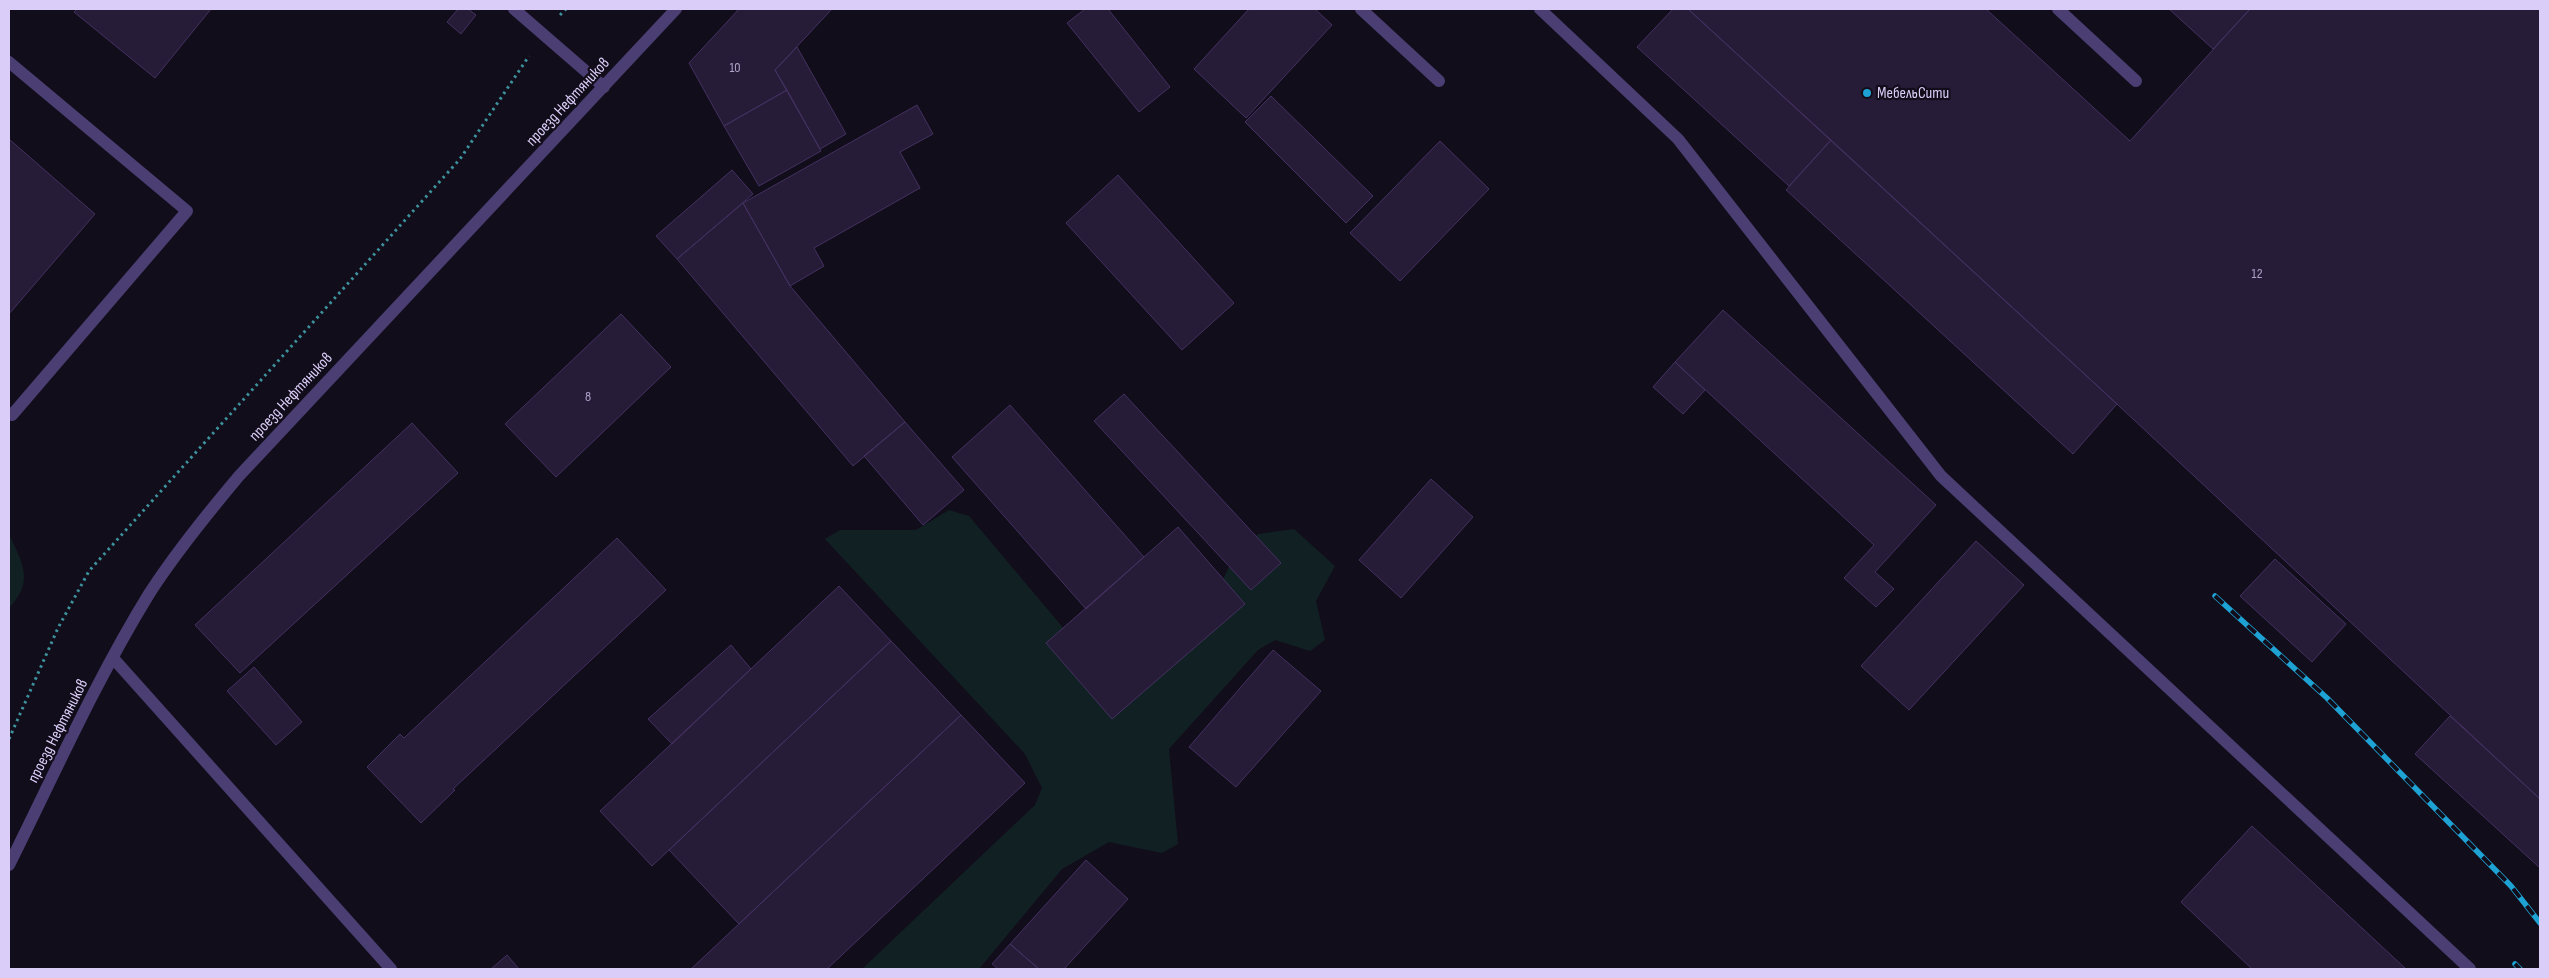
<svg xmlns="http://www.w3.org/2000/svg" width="2549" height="978" font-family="'Sofia Sans Condensed',sans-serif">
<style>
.green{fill:#112023}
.building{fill:#271c38;stroke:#433161}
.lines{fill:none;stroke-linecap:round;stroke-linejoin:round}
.path{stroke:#3c929d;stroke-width:3;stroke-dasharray:2.5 4;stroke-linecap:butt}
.minor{stroke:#4a3e73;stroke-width:12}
.rail-casing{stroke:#1ea1d3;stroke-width:5.5}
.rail{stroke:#120d1a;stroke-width:4;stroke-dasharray:11;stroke-linecap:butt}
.poi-dot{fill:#1ea1d3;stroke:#120d1a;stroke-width:2}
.labels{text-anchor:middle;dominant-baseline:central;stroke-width:4.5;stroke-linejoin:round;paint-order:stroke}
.number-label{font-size:14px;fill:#ada1c8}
.poi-label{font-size:16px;fill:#dacdf8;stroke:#120d1a;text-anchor:start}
.street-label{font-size:16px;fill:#dacdf8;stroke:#120d1a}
</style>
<rect width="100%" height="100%" fill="#120d1a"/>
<path class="green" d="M949,510L969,516L1070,636L1198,629L1233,559L1258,534L1294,529L1335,566L1316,601L1325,640L1310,651L1275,640L1258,650L1169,749L1178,844L1162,853L1109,842L1062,869L979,969H862L1035,805L1042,788L1025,754L825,539L840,530H916Z
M9,534C22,563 35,581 9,608Z"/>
<path class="building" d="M77,9H211L155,78L74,12Z
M458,9H468L476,15L461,34L447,22Z
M739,9H832L775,70L787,90L724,126L689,63Z
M1085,9H1108L1170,87L1139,112L1067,23Z
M1249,9H1315L1332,25L1246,118L1194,69Z
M1673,9H1688L1831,140L1789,186L1637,47Z
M1688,9H1986L2130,141L2250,9H2540V799L2118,405Z
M2169,9H2250L2213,49Z
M797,47L846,134L820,149L775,70Z
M787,90L821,151L759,186L724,126Z
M1271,96L1373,196L1346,223L1245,122Z
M917,105L933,134L900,152L920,188L814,248L824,266L790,286L743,203Z
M9,139L95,214L9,314Z
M1831,140L2117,404L2073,454L1786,190Z
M1440,141L1489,189L1400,281L1350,233Z
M732,170L753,194L677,259L656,236Z
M1118,175L1234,303L1182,350L1066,223Z
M743,203L790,286L905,422L853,466L677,259Z
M1723,310L1936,505L1875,572L1894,589L1876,607L1844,578L1874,545L1675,362Z
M621,314L671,367L556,477L505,424Z
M1675,362L1705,390L1683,414L1653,387Z
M1124,394L1281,563L1251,590L1094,421Z
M1010,405L1144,557L1086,609L952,457Z
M905,422L964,490L923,525L864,456Z
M412,423L458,473L240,673L195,625Z
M1431,479L1473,517L1401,598L1359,560Z
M1178,527L1245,604L1112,719L1046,643Z
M617,538L666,590L453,789L455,790L421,823L367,767L400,734L404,738Z
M1976,541L2024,585L1909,710L1861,666Z
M2275,559L2346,624L2312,662L2240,596Z
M839,586L891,641L652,866L600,811Z
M891,641L961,715L739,924L669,850Z
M731,645L751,669L672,744L648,719Z
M1273,650L1321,691L1236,787L1189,747Z
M254,667L302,722L276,745L227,691Z
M961,715L1025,783L827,969H691Z
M2450,716L2540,799V868L2415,754Z
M2252,826L2319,888L2406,969H2252L2181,902Z
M1086,860L1128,899L1064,969H1039L1010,944Z
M1010,944L1039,969H998L992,964Z
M507,955L519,969H491Z"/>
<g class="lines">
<path class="path" d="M560,15L566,9
M9,739L58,628L89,571L460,159L529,56"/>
<path class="minor" d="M514,9L604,87
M1361,9L1439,81
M1540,9L1678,139L1941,476L2470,969
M2058,9L2136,81
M9,62L187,211L12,415L9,413
M113,658L391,969
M9,865C54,775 96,680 149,594C176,552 207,514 239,476L676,9"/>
<defs>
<path id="rail" d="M2215,596L2327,698L2511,886L2540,923
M2515,964L2520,969"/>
</defs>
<use href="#rail" class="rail-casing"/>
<use href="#rail" class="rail"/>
</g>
<circle class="poi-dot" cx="1867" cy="93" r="5"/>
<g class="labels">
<g class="number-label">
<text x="735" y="67">10</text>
<text x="2257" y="273">12</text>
<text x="588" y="396">8</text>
</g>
<g class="poi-label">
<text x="1877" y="93">МебельСити</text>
</g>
<g class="street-label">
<text transform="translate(568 102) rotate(-47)">проезд Нефтяников</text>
<text transform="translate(291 397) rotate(-47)">проезд Нефтяников</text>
<text transform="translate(58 731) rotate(-63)">проезд Нефтяников</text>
</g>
</g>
<rect width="2549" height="978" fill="none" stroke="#dacdf8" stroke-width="20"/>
</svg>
